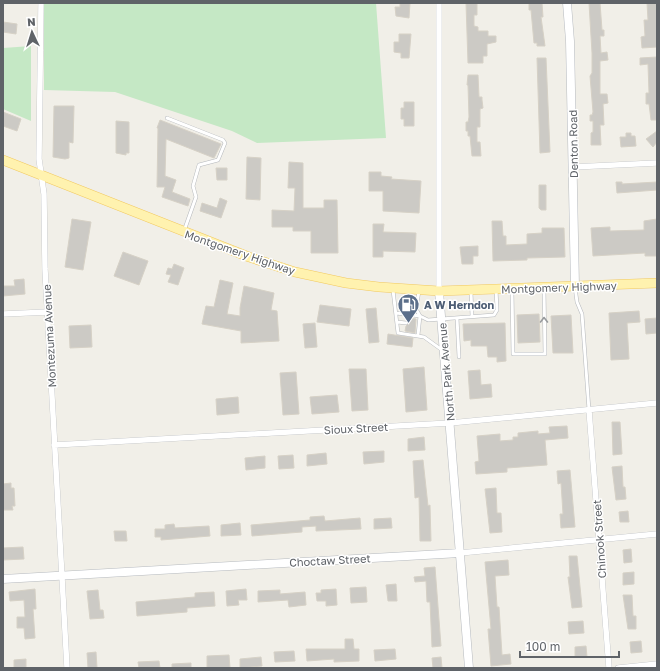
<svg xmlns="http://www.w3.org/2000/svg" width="660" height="671" font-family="'Golos Text',sans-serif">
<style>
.green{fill:#c5e8c5}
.building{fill:#cccac5;stroke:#d6d1c6}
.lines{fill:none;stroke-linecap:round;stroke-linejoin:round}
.lane-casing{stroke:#b5b8bc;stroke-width:4}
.street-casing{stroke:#b5b8bc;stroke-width:6}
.secondary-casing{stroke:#b6babf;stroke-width:9}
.primary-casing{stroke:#f2c960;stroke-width:10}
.lane{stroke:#fff;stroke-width:3}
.street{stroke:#fff;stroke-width:5.5}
.secondary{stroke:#fff;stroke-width:8}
.primary{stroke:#fff2af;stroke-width:9}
.oneway{stroke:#979a9d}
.labels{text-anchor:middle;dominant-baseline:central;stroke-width:3;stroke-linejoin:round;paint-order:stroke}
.street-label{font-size:11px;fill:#5f6368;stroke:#fff}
.service-label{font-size:11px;font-weight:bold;fill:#4e5e75;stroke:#fff;text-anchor:start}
</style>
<rect width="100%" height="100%" fill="#f1efe8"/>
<path class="green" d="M44,3H376L386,138L257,143L232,131L115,92L44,90Z
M31,46V121L3,109V48Z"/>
<path class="building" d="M400,3H410L409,18L396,16L395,7H400Z
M466,3H477V15H474V26L478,27V31H488V36H496V42L487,44V56H483V63H468Z
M529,3H542L543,17H541L545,46H537V43H534L531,10H529Z
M589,3H600L602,30H604V36H600L601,53L607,52L608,60L600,61V94H607L608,103L603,104L604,125H600L601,145H591V133L593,132V121H590V115H592L593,112L590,76L592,73V53Z
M647,3H657V47L642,48L641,37L645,36L644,20H648Z
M3,22L17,24L16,34L3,32Z
M399,34H411L409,58H401V53L394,52V42H399Z
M657,57V120H651L649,104H646V93H649L648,64L640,65V58Z
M537,58H546L550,152L540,153Z
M468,75H478L479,97H482V100L483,108L480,109V127H477V142H480L481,156H472L470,136H468V131H466V122H468L469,117L468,85H467Z
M404,102H414V126H404V119H401V108H404Z
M54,106H74L73,143L69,142V158L65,159L53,157Z
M3,112L21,119L17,131L3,126Z
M160,120L221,144L214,158L166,139L165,176L176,180L172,192L190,199L188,206L162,197L165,187H157L158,128H157Z
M116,121L129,122V153H126V155L116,153Z
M657,131V142L653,147L646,139Z
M626,133H631V136H635L636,146L621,147L620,137H626Z
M247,157L261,158L260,200L246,199Z
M289,162L303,163V208H324V200H337L338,253H311V231H293V227H272V210L294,211L295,188H288Z
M216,168H227V180H217Z
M369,172H381V176L392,177L391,179L421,181L419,213L383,211V191H369Z
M616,182H622V184L657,182V190L617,193Z
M539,185H546V210H541L539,208Z
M220,198L227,201L221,218L200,211L202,203L217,208Z
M72,219L91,222L83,270L65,267Z
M657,219V256H645V253L593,256L591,228L610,227V231L644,230V221Z
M492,221H502L503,236H506V245L527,244V234L542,233V228H564L565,257L527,258V260L493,261Z
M373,224H384L383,232L416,233L415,252L383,251V257H373Z
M478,246V256H473V264H462L460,247Z
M123,252L148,261L139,285L114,276Z
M174,264L184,268L178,285L168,282L171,275L166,274L168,268L172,269Z
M24,279L25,294L3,296V286H15L14,280Z
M220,280L233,283L227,314L240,316V308L244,286L274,293L271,310L277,311L279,341L241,343V331L202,324L206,306L214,307Z
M320,305L351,309L349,326L317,322Z
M376,308L379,342L369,343L366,309Z
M639,311L640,322L627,323L629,359L611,360L609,313Z
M539,314L540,342L518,343L517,315Z
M571,315L573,353H553L551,316Z
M406,317L416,319L415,333L405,331L406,326L409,323Z
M657,318V333L646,334L645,319Z
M315,323L317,347L305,348L303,324Z
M505,323L506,361L497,362V357H488L487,346H471V340L464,341L463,324Z
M91,325L92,347L70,348L69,326Z
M388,334L413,338L412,347L387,344Z
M424,367L427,410L406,412L403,369Z
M349,369H366L368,410L352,411Z
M480,370L481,385L491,384L492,397L470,399L468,371Z
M296,372L299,414L283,415L280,373Z
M337,395L339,412L312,414L310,397Z
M238,397L239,413L217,415L216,399Z
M612,422H620L622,454L613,455Z
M567,426L568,438L545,440L547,465L507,468V472L476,474L475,462L479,461L477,436L500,434V441L513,440V437H518V433L538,431V434L550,433L549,427Z
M424,437L425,450L408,451V439Z
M384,451V462L364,464L363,452Z
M326,453L327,464L307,466V455Z
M293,455L294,468L279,469L278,456Z
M265,456V468L246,470L245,458Z
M423,460L428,506L430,505L431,541H420L419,497L415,498L413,461Z
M622,466L623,487H625L626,499L616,500L612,467Z
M570,470L575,527L561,528L560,514H563L561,483L558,484L557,471Z
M11,483V488H14L15,506H12L13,510H3V484Z
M496,488L497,513H501L502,532L490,533L485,489Z
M628,511L629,522H620L619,512Z
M324,516L325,521L360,518L361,529L316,531V526L302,527V532L252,536L251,525L310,520V517Z
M391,518L392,528L374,529V519Z
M240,523L241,535L221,536V525Z
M174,524L175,528L209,526L210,536L161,540V537H155V529H165V525Z
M114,531H126L127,541H115Z
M23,547L24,559L3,560V548Z
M631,549L632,562L624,563L623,550Z
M569,556H577L582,607L572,608L568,577H570Z
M508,560L509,575L495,576L497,607H499L502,655L510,654L511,664L491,666L488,629H491L485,562Z
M435,567L441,646L432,647L430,602H427L426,581L415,582L414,577L425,576L424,568Z
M634,572V584L623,585V573Z
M396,584L397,601H388L386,585Z
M366,587L367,602L351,603L350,588Z
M35,589L36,609H33L35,638L25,639L24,628H17V617H25L24,600L10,601L9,592Z
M246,589L247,600H238L239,605L227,606L226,591Z
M336,589L337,605L326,606V601H317L316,593H321V590Z
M98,590L100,610H103L104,618L90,619L87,591Z
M280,590V594L305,592L306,605L289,607L288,600L258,602V591Z
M214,592L215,606L187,608V612L137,616L136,602L195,597V593Z
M623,595H632L633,616H636V629H628Z
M583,621L584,633L569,634L568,622Z
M345,639H353L354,649H359V661L334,662V659L307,661L306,649H345Z
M641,641L642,652L631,653L630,642Z
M586,646L587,657H575V647Z
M395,649L396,659L375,661L374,650Z
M294,651L295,661L275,662L274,652Z
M96,652L97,668H88L87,653Z
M229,655L230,668H207V656Z
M261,657L262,666L240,668V659Z
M441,657L442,668H433L432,658Z
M26,659V668H14V660Z
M159,661L160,668H139L138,662Z
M191,663V668H172V664Z"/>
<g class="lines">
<defs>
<path id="lane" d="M167,118L223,140L225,143L218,160L199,165L193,186L196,197L184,231
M575,287L577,302L582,314L589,410
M393,290L398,333L424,337L442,350
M419,291L416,309L420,316L428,320L494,315L497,310L496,289
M512,291L513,354H545L544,289
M471,292L472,316
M396,313L420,316L418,335
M457,318L459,357
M397,322L406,323"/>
<path id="street" d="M41,3L39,159L44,194L45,269L67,668
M573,167L657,163
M439,291V3
M3,314L48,312
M589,410L609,668
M54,445L450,423L657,403
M460,553L657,534
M618,668L657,664"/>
<path id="secondary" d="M567,3L570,41L575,286
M439,291L469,668
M3,579L460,553"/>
<path id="primary" d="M3,160L249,257L295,272L346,283L379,287L439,291L657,283"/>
</defs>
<use href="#lane" class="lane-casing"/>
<use href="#street" class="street-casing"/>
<use href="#secondary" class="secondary-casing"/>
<use href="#primary" class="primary-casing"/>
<use href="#lane" class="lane"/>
<use href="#street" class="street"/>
<use href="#secondary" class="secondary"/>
<use href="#primary" class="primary"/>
</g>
<defs><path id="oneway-chevron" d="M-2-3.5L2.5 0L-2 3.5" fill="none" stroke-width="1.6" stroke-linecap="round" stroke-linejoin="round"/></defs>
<use class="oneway" href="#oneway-chevron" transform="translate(544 320) rotate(-90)"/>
<defs>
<symbol id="fuel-pin" viewBox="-11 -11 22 30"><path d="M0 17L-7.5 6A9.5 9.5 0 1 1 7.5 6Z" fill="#5c6f8a" stroke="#fff"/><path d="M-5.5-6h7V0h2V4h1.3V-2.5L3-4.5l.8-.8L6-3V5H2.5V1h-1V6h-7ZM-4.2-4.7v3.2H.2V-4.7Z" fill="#fff"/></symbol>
</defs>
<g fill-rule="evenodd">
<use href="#fuel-pin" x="396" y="292" width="25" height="34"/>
</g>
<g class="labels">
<g class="street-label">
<text transform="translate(573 144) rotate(-91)">Denton Road</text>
<text transform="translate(240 252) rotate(19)">Montgomery Highway</text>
<text transform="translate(559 287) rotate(-2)">Montgomery Highway</text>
<text transform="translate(49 336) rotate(-93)">Montezuma Avenue</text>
<text transform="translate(446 372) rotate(-95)">North Park Avenue</text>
<text transform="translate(356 428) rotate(-3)">Sioux Street</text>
<text transform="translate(599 539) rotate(-94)">Chinook Street</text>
<text transform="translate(330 560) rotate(-3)">Choctaw Street</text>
</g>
<g class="service-label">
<text x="424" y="304">A W Herndon</text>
</g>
</g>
<rect width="660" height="671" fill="none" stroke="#5f6368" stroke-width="8"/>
<g transform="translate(32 32) rotate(356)" stroke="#ffffff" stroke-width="3" paint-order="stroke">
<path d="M0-3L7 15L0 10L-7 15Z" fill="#5f6368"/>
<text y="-6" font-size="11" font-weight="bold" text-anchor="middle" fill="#5f6368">N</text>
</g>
<path d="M520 651v6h99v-6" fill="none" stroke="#5f6368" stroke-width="2"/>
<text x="526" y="651" font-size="12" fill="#5f6368" stroke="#ffffff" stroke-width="3" paint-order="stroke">100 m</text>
</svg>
